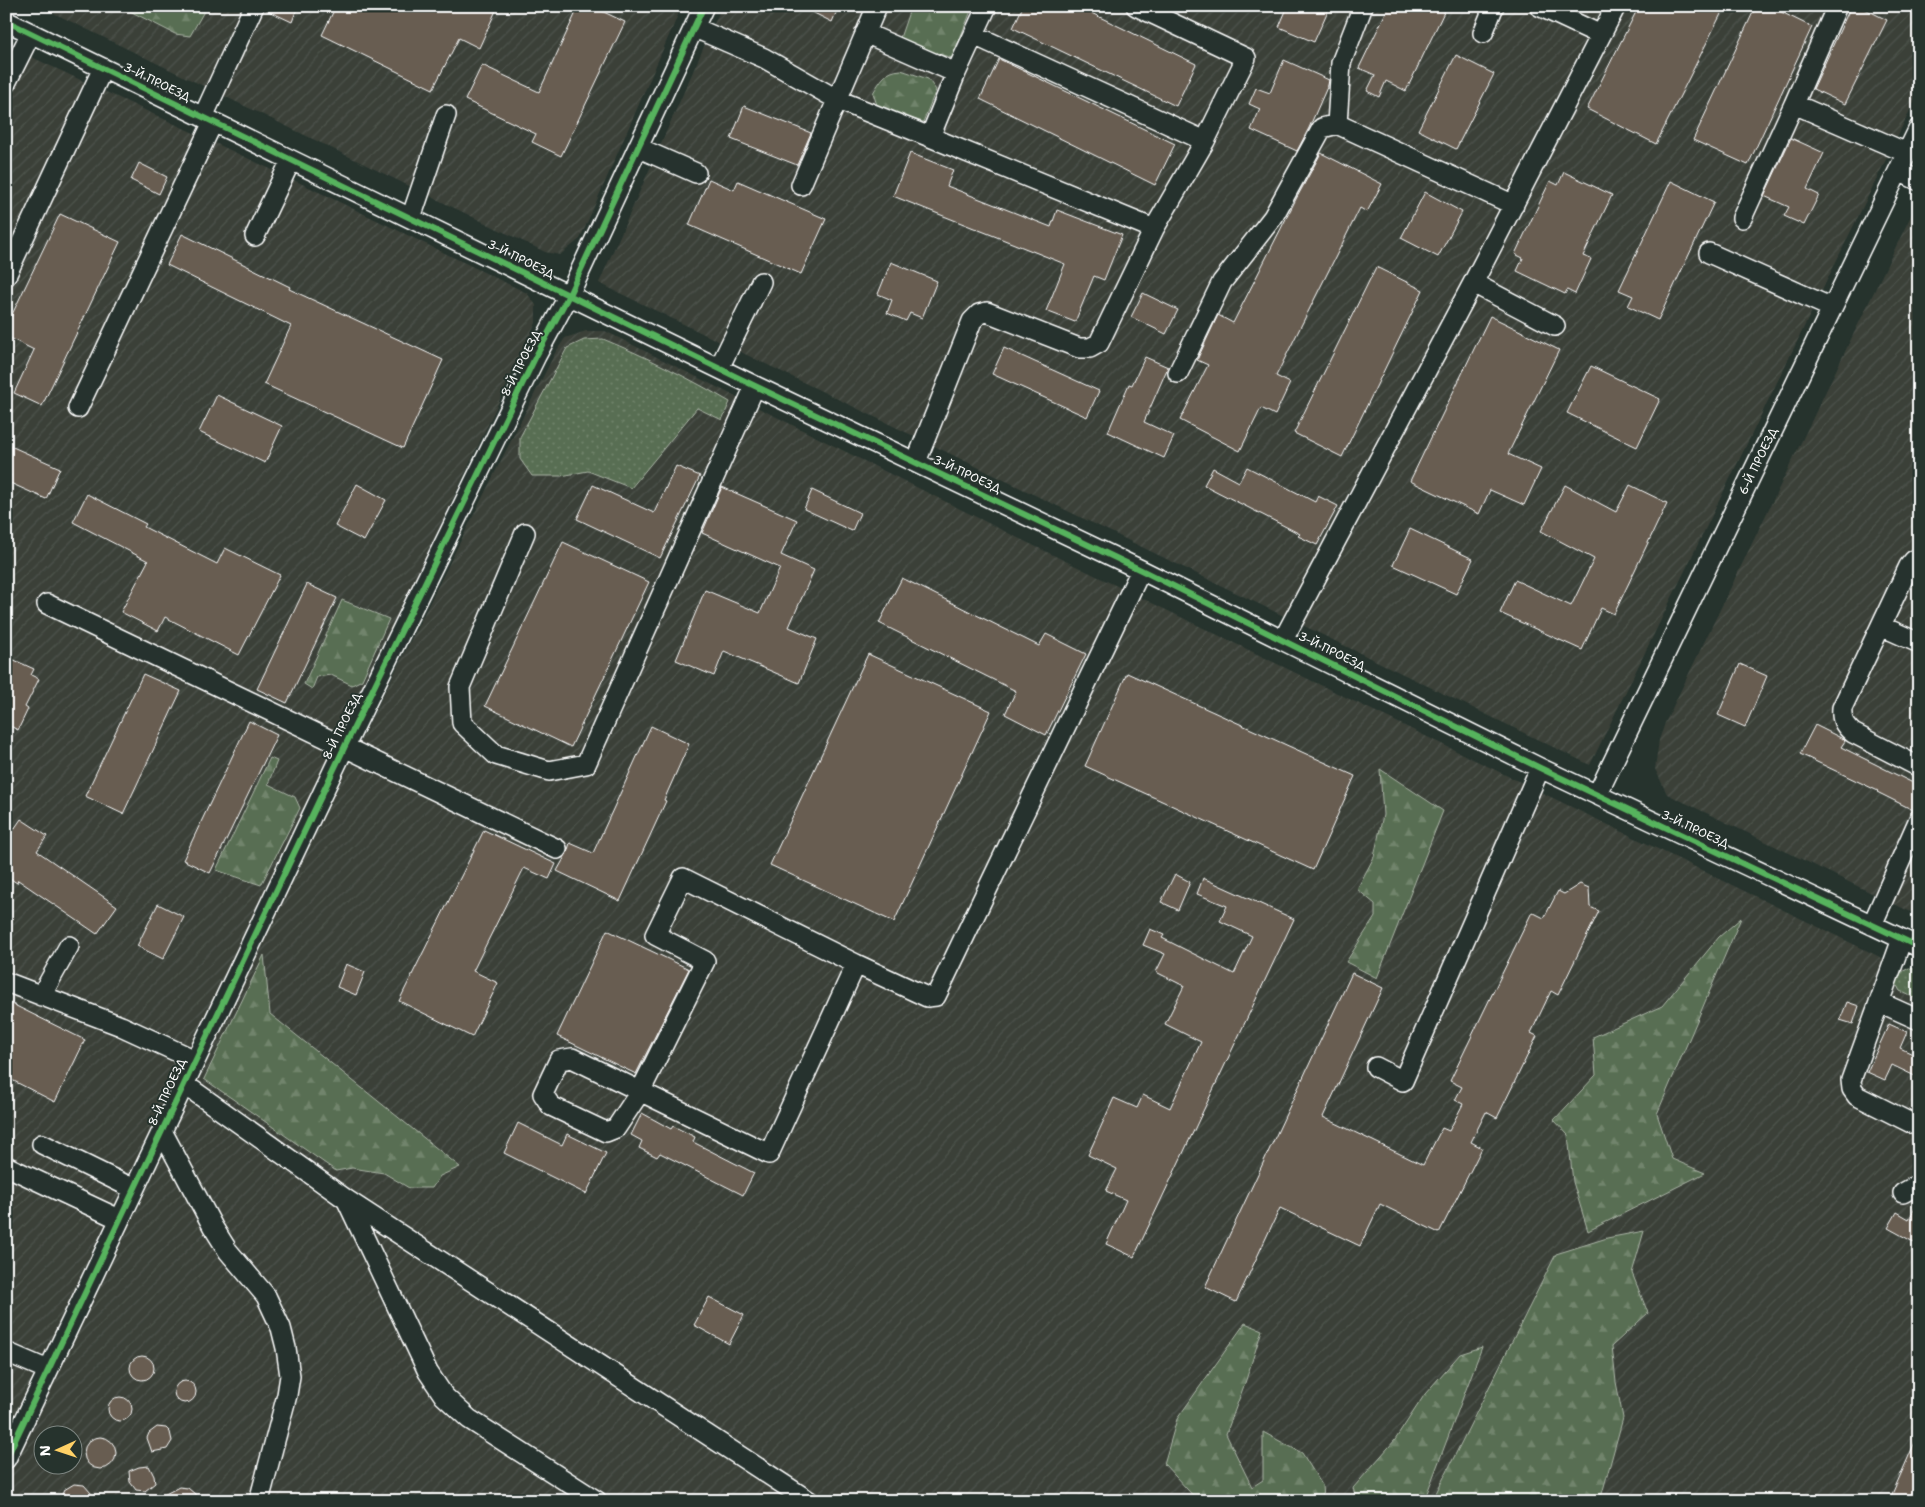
<svg xmlns="http://www.w3.org/2000/svg" width="1925" height="1507" font-family="'Shantell Sans',sans-serif">
<style>
.industrial{fill:url(#industrial-furrows);fill-rule:evenodd}
.grass{fill:url(#grass-dots);stroke:#acb6a8}
.forest{fill:url(#forest-firs);stroke:#acb6a8}
.building{fill:#675d51;stroke:#fff}
.lines{fill:none;stroke-linecap:round;stroke-linejoin:round}
.minor-casing{stroke:#fff;stroke-width:22}
.minor{stroke:#26332d;stroke-width:19}
.cycleway-casing{stroke:#26332d;stroke-width:9}
.cycleway{stroke:#56b35d;stroke-width:6}
.labels{text-anchor:middle;dominant-baseline:central;stroke-width:4;stroke-linejoin:round;paint-order:stroke}
.street-label{font-size:12px;fill:#fff;stroke:#26332d}
</style>
<defs>
<pattern id="industrial-furrows" width="10" height="10" patternUnits="userSpaceOnUse" patternTransform="scale(1.25)"><rect width="10" height="10" fill="#3a4038"/><path d="M-1 1l2-2M0 10L10 0M9 11l2-2" fill="none" stroke="#4e534c"/></pattern>
<pattern id="grass-dots" width="8" height="8" patternUnits="userSpaceOnUse" patternTransform="scale(1.25)"><rect width="8" height="8" fill="#586e52"/><path d="M2 2h.1M6 6h.1" fill="none" stroke="#71846c" stroke-width="1.8" stroke-linecap="round"/></pattern>
<pattern id="forest-firs" width="22" height="20" patternUnits="userSpaceOnUse" patternTransform="scale(1.25)"><rect width="22" height="20" fill="#586e52"/><path d="M5 1l3.5 6h-7zM16 11l3.5 6h-7z" fill="#71846c"/></pattern>
</defs>
<rect width="100%" height="100%" fill="#26332d"/>
<filter id="ink" filterUnits="userSpaceOnUse"><feTurbulence type="fractalNoise" baseFrequency=".02" numOctaves="2"/><feDisplacementMap in="SourceGraphic" scale="10" xChannelSelector="R" yChannelSelector="G"/><feConvolveMatrix kernelMatrix="1 2 1 2 8 2 1 2 1" color-interpolation-filters="sRGB"/></filter>
<g filter="url(#ink)">
<path class="industrial" d="M39,6H682L580,239L560,255L545,252Z
M722,6H1919V92L1590,765L599,283Z
M6,45L296,181L527,293L536,305V323L6,1447Z
M1919,199V916L1667,794L1655,769L1659,740L1665,723Z
M586,331H605L1016,537L1919,976V1501H6V1470L244,972L555,353L565,338ZM42,1434H72V1464H42Z"/>
<path class="grass" d="M603,339C647,357 689,378 730,402L722,420L697,408L631,488L588,471L561,476H532L520,459V437L567,348L584,340Z
M1909,968L1919,970V1000L1900,991L1896,984L1900,973Z"/>
<path class="forest" d="M120,6H207L190,36L175,34Z
M911,6H973L952,58L920,48L900,38Z
M901,70L928,79L936,90L923,122L878,108L873,93C881,80 885,71 901,70Z
M342,600L389,619L362,680L352,685L331,675L317,677L312,689L304,684Z
M270,758L277,761L268,784L295,797L300,808L261,885L216,870Z
M1380,769L1443,811L1377,978L1346,962L1375,917V904L1357,889L1374,857L1383,815Z
M1741,918L1657,1114L1672,1159L1705,1173L1588,1231L1573,1182L1568,1135L1554,1120L1596,1075L1593,1037L1662,1006L1719,937Z
M264,955L270,1014L460,1167L440,1176L432,1188H409L384,1173L352,1168L336,1171L204,1079Z
M1644,1231L1632,1273L1648,1313L1612,1346L1616,1382L1623,1418L1600,1501H1432L1556,1254L1607,1238Z
M1245,1323L1262,1330L1245,1383L1226,1434L1252,1487L1263,1480V1432L1302,1453L1322,1485L1323,1501H1198L1164,1464L1177,1419Z
M1482,1347L1424,1501H1357L1353,1488L1395,1440L1425,1394L1460,1354Z"/>
<path class="building" d="M265,6H298L292,22L264,9Z
M336,6H498L479,48L459,38L433,89L322,35Z
M579,6H591L625,22L561,156L532,142L536,134L465,100L482,65L539,92Z
M800,6H839L832,22Z
M1023,6H1077L1196,64L1176,106L1013,28Z
M1288,6H1330L1314,42L1279,27Z
M1389,6H1447L1406,91L1386,81L1379,97L1367,91L1375,75L1359,68Z
M1639,6H1725L1656,144L1587,109Z
M1756,6H1769L1812,27L1748,165L1693,140Z
M1851,6H1859L1887,20L1845,104L1813,89Z
M1456,55L1494,74L1456,149L1418,130Z
M999,59L1175,144L1155,185L980,99Z
M1284,60L1329,80L1328,85L1309,128L1297,151L1251,130L1260,109L1249,104L1256,88L1270,93Z
M744,106L811,133L797,165L731,139Z
M1791,138L1824,153L1807,189L1819,195L1804,225L1784,216L1789,207L1764,196Z
M910,153L953,170L947,186L1051,227L1057,210L1122,235L1104,280L1094,276L1075,322L1046,311L1065,264L893,196Z
M1321,153L1382,184L1367,212L1360,208L1276,376L1290,383L1275,415L1261,408L1240,451L1180,420L1208,365L1197,360L1218,315L1233,323L1296,199Z
M139,163L167,177L159,194L131,180Z
M1564,172L1612,195L1583,256L1591,259L1575,294L1567,290L1565,294L1517,271L1523,258L1515,254L1550,181L1558,185Z
M709,179L734,190L738,181L826,219L801,274L689,225Z
M1671,181L1714,202L1658,320L1628,306L1633,296L1619,290Z
M1425,192L1462,212L1438,257L1401,238Z
M60,214L120,242L42,406L14,393L34,350L6,336V327Z
M182,234L290,287L289,289L443,360L403,448L264,384L291,326L167,265Z
M891,262L937,281L922,318L910,313L906,321L887,313L892,300L878,294Z
M1376,267L1423,290L1342,457L1294,433Z
M1143,293L1178,310L1166,334L1131,317Z
M1490,316L1559,350L1508,454L1541,469L1524,505L1490,490L1479,514L1410,481Z
M1004,348L1099,391L1087,417L992,374Z
M1145,357L1168,367L1144,422L1174,436L1164,458L1108,432L1129,384L1132,385Z
M1591,366L1660,399L1637,447L1567,413Z
M217,395L282,426L265,463L199,432Z
M6,444L60,468L46,499L8,482L11,475L6,473Z
M676,466L700,476L660,558L577,519L593,485L654,513Z
M1247,467L1315,502L1318,496L1338,506L1317,545L1298,536L1300,534L1204,485L1213,468L1239,482Z
M357,484L386,500L364,541L335,526Z
M1565,485L1616,512L1630,485L1667,503L1614,614L1601,608L1582,650L1500,613L1515,580L1571,606L1594,559L1541,531Z
M722,487L797,520L781,555L814,570L789,627L817,639L799,683L724,651L714,676L676,660L705,590L760,613L780,568L702,533Z
M812,490L860,513L852,531L804,509Z
M87,494L146,524L144,527L217,564L225,548L280,575L239,655L165,617L158,631L121,612L148,561L73,522Z
M1410,529L1473,559L1456,594L1393,565Z
M563,542L649,582L571,747L485,706Z
M902,578L1039,646L1046,634L1086,654L1046,735L1005,714L1016,691L879,623Z
M307,584L337,598L287,703L257,689Z
M868,654L991,711L894,922L770,865Z
M12,659L34,669L31,675L39,679L25,707L28,709L18,730L6,724V671Z
M1740,664L1767,676L1745,727L1718,715Z
M1127,673L1355,776L1313,870L1085,766Z
M143,674L181,691L123,814L85,796Z
M249,721L277,735L210,873L183,860Z
M1815,725L1843,739L1845,741L1841,747L1919,786V797L1913,810L1877,792L1878,791L1800,754Z
M651,726L689,744L664,800L666,801L620,901L557,871L567,853L570,843L593,853Z
M21,819L47,836L37,851L117,906L97,934L18,880L17,883L6,876V841Z
M484,830L556,864L549,879L524,868L473,971L498,983L472,1037L399,1001Z
M1175,874L1190,882L1178,910L1161,902Z
M1203,878L1294,919L1134,1257L1106,1244L1126,1200L1106,1191L1117,1169L1088,1155L1114,1098L1137,1108L1143,1095L1170,1108L1201,1042L1165,1024L1184,986L1156,972L1165,954L1143,945L1150,929L1164,935L1162,938L1234,974L1252,936L1220,921L1227,906L1197,894Z
M1580,884L1589,888L1590,907L1599,911L1558,995L1551,991L1531,1033L1537,1036L1497,1118L1486,1112L1471,1142L1482,1148L1439,1233L1380,1204L1360,1246L1280,1208L1236,1302L1205,1287L1352,973L1383,988L1323,1117L1423,1165L1442,1128L1449,1131L1463,1104L1455,1100L1462,1087L1450,1081L1532,912L1544,918L1558,891L1564,894Z
M158,904L184,917L163,959L137,946Z
M607,930L689,969L636,1074L557,1036Z
M346,964L365,972L356,995L337,987Z
M6,1001L85,1040L55,1102L6,1077Z
M1847,1002L1859,1006L1853,1024L1840,1020Z
M1889,1024L1907,1032L1900,1048L1919,1057V1078L1892,1065L1885,1080L1867,1072Z
M642,1113L671,1129L673,1126L695,1137L693,1142L754,1173L743,1195L660,1153L657,1157L639,1148L642,1141L631,1135Z
M518,1123L562,1145L567,1134L606,1153L586,1194L504,1153Z
M1919,1201V1245L1888,1228L1897,1212L1909,1219Z
M709,1297L744,1315L729,1344L694,1325Z
M130 1368a12 12 0 1 1 24 0a12 12 0 1 1-24 0Z
M174 1392a11 11 0 1 1 22 0a11 11 0 1 1-22 0Z
M108 1409a12 12 0 1 1 24 0a12 12 0 1 1-24 0Z
M157,1427L166,1428L170,1432L172,1441L167,1449L152,1452L147,1438L149,1433Z
M1919,1433V1501H1889Z
M84 1453a16 16 0 1 1 32 0a16 16 0 1 1-32 0Z
M149,1466L154,1476L155,1483L145,1491L136,1490L130,1482L129,1471L139,1467Z
M74,1484L84,1485L98,1501H59L64,1490Z
M179,1487L188,1488L203,1501H152Z"/>
<g class="lines">
<defs>
<path id="minor" d="M1363,6L1341,63L1337,124L1514,205
M1539,6L1601,35
M1837,6L1794,104L1907,153
M6,21L755,386L1141,570L1540,768L1919,947
M695,28L764,58L838,100L930,137L956,73L987,6
M865,33L956,73
M1483,33L1494,6
M974,35L1205,141
M6,83L31,33
M203,117L254,6
M930,137L1154,229
M639,148L696,173
M1899,171L1919,181
M801,185L877,6
M411,218L446,115
M1742,218L1794,104
M255,236L291,160
M1709,253L1832,308
M6,276L103,68
M1473,283L1555,326
M719,368L761,282
M1178,373L1222,282L1273,217L1322,128L1337,124
M78,408L213,122
M916,462L972,321L979,314L987,312L1079,348H1090L1099,343L1154,229L1205,141L1246,58L1136,6
M525,533L460,687L462,723L496,755L549,771L586,764L755,386
M1919,559L1914,560L1909,566L1842,708C1841,720 1844,725 1853,733L1919,767
M47,604L557,849
M1881,626L1919,643
M1283,640L1473,283L1616,6
M1597,795L1919,128
M1872,925L1919,819
M1902,939L1851,1080L1852,1089L1857,1096L1915,1125H1919
M856,964L769,1154L572,1058L559,1060L543,1094L551,1106L606,1132L616,1128L640,1092L705,961L655,935L683,878L856,964L927,997L936,996L1141,570
M6,982L121,1026L195,1060
M41,996L69,946
M1879,1002L1919,1020
M1376,1067L1403,1081L1540,768
M184,1084L347,1200L809,1501
M162,1131L213,1227L228,1251L266,1296L281,1328L286,1348L290,1376L287,1395L259,1501
M42,1144L134,1189
M6,1166L119,1219
M1903,1193L1919,1184
M347,1201L428,1372L444,1396L469,1419L597,1501
M6,1352L48,1370
M6,1459L345,746L536,356L569,295L704,6"/>
</defs>
<use href="#minor" class="minor-casing"/>
<use href="#minor" class="minor"/>
<defs>
<path id="cycleway" d="M6,21L755,386L1141,570L1540,768L1919,947
M6,1459L345,746L536,356L569,295L704,6"/>
</defs>
<use href="#cycleway" class="cycleway-casing"/>
<use href="#cycleway" class="cycleway"/>
</g>
</g>
<g class="labels">
<g class="street-label">
<text transform="translate(157 82) rotate(26)">3-Й ПРОЕЗД</text>
<text transform="translate(521 259) rotate(26)">3-Й ПРОЕЗД</text>
<text transform="translate(521 363) rotate(-63)">8-Й ПРОЕЗД</text>
<text transform="translate(1758 461) rotate(-64)">6-Й ПРОЕЗД</text>
<text transform="translate(967 474) rotate(25)">3-Й ПРОЕЗД</text>
<text transform="translate(1332 651) rotate(26)">3-Й ПРОЕЗД</text>
<text transform="translate(342 726) rotate(-64)">8-Й ПРОЕЗД</text>
<text transform="translate(1695 829) rotate(25)">3-Й ПРОЕЗД</text>
<text transform="translate(167 1092) rotate(-65)">8-Й ПРОЕЗД</text>
</g>
</g>
<rect width="1925" height="1507" fill="none" stroke="#26332d" stroke-width="25"/>
<rect x="12" y="12" width="1900" height="1482" fill="none" stroke="#fff" stroke-width="2" filter="url(#ink)"/>
<g transform="translate(58 1450) rotate(267)"><circle r="24" fill="#26332d" stroke="#7d8581"/>
<path d="M0-4L9 19L0 12L-9 19Z" fill="#ffd166"/>
<text y="-8" font-size="14" font-weight="bold" text-anchor="middle" fill="#ffffff">N</text>
</g>
</svg>
